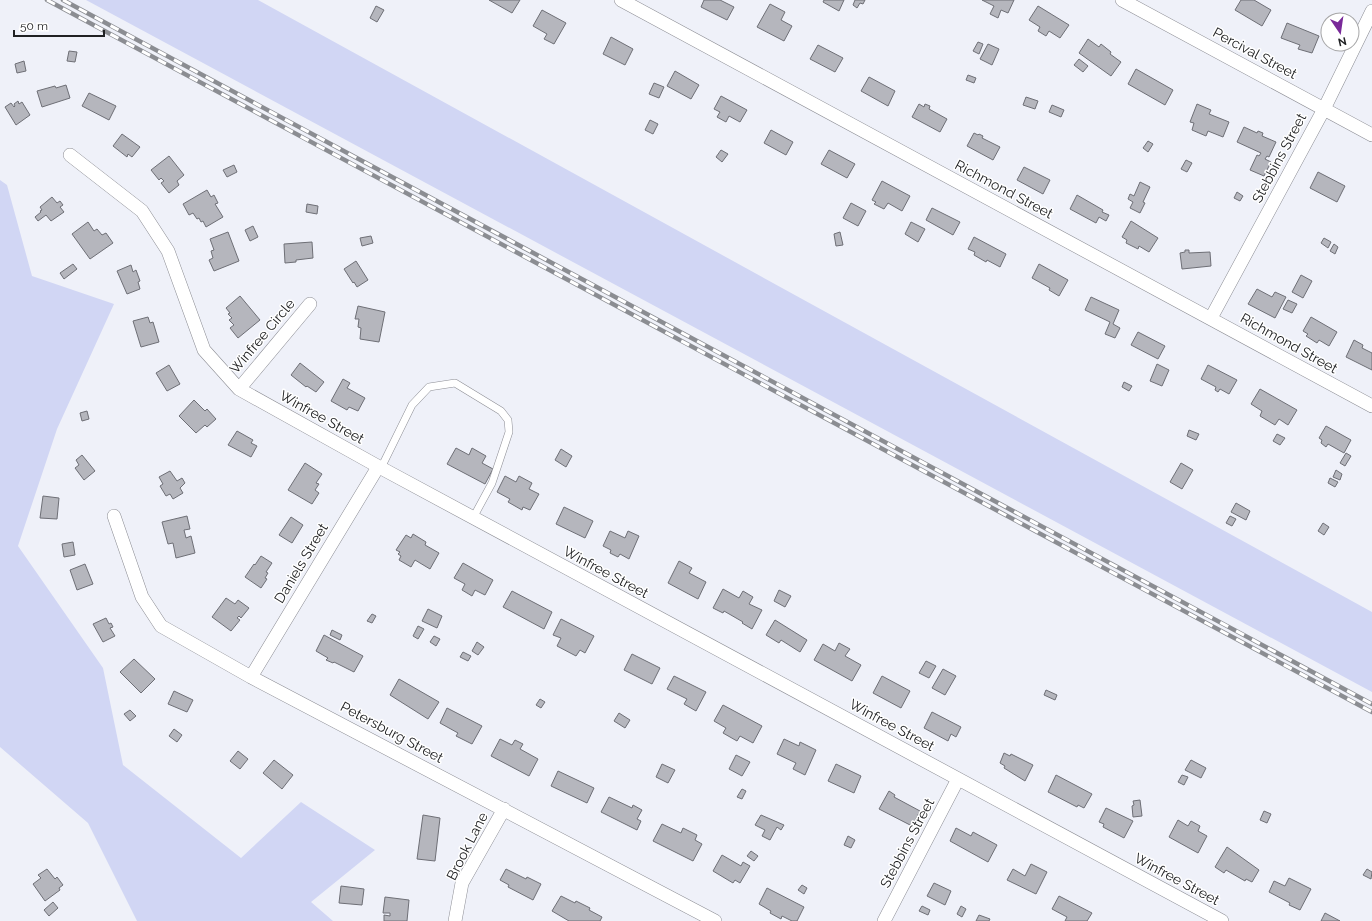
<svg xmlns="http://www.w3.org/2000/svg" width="1372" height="921" font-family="Raleway,sans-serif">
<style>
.green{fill:#d1d6f4}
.building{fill:#b5b6bd;stroke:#6e6f76}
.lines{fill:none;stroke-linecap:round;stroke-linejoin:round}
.lane-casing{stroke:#8c8d94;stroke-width:8}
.street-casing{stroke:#8c8d94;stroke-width:14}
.lane{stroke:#fff;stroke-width:7}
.street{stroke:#fff;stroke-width:13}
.rail-casing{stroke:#8b8d92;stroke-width:4.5}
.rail{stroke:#fff;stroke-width:3;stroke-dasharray:9;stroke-linecap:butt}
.labels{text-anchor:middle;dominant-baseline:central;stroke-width:3;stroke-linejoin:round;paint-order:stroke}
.street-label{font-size:14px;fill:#202123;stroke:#fff}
</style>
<rect width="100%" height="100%" fill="#eff1f9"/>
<path class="green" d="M86,0H258L1372,612V692Z
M0,180L7,185L32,276L114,304L57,429L18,546L103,668L123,765L241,858L301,802L375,850L311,902L333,921H137L88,823L0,747Z"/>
<path class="building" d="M489,0H520L512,13Z
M704,0H720L734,7L727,20L701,7Z
M824,0H844L839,11L823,2Z
M855,0H865L863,4L860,3L857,8L853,5Z
M982,0H1014L1008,13L1001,10L998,18L990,14L994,6Z
M1241,0H1254L1271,10L1262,26L1235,10Z
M770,4L785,12L781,20L792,26L784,41L757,27Z
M376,6L384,10L377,22L370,18Z
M1038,6L1069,25L1060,38L1049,31L1046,36L1038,31L1040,27L1029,20Z
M542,10L566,23L554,44L544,39L547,34L533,26Z
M1287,23L1319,36L1312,53L1298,49L1300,45L1281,38Z
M611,37L633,49L625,65L603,54Z
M1088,39L1099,47L1101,44L1111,52L1110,54L1121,62L1111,76L1079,53Z
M978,42L983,44L979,54L973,51Z
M988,44L999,49L992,65L980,59Z
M818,45L843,58L835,72L810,59Z
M69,51L77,52L75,62L67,61Z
M1079,59L1088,66L1083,72L1074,65Z
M24,61L26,71L17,73L15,64Z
M1136,69L1173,90L1165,105L1128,84Z
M675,71L699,85L691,99L667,86Z
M968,75L976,78L974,83L966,80Z
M869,77L895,91L888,106L861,91Z
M654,83L664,87L659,98L649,94Z
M66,85L70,98L42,107L37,91L55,86L56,88Z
M89,93L116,106L109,120L82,106Z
M721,96L747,110L740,122L729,116L726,122L717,117L720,112L714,109Z
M1026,97L1038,101L1035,109L1023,105Z
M18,101L19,104L22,102L30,115L16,125L5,107L11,103L14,107L15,106L14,104Z
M919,104L924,107L925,104L930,106L929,109L947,119L940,132L912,117Z
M1197,104L1211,110L1209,114L1229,122L1223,137L1208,131L1206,136L1192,130L1194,123L1190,122Z
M1052,105L1064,110L1061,117L1049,112Z
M650,120L658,124L653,134L645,130Z
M1244,127L1257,133L1258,131L1263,133L1262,136L1276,142L1269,157L1267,156L1265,159L1271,162L1264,176L1250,170L1257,155L1259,156L1261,153L1237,142Z
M771,130L793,142L786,155L764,143Z
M974,133L978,135L979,134L983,136L982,138L1000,147L993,160L967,146Z
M122,134L140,147L132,157L128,154L127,157L113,146Z
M1148,141L1153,144L1148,152L1143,148Z
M721,150L728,154L722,162L716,157Z
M829,150L855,164L847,178L821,164Z
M169,156L184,175L177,181L179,185L169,193L161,183L164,181L161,178L159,180L151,170Z
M1186,160L1192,163L1187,172L1181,169Z
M234,165L237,172L227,177L223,170Z
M1024,167L1050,180L1043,194L1017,180Z
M1318,172L1345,186L1337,202L1310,188Z
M882,181L910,196L902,211L888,203L884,209L874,204L876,202L872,200Z
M1140,182L1150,187L1143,202L1145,203L1140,213L1130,208L1133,202L1128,199L1130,194L1134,196Z
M207,190L211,197L214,195L218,203L215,204L223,217L206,227L203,221L201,222L199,218L197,219L193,213L189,215L183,204Z
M1237,192L1243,196L1240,201L1234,198Z
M1077,195L1103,210L1102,212L1109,215L1106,221L1099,217L1096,223L1070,209Z
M52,197L57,203L60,201L63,205L60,207L64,212L51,221L46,215L38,221L35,217L41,212L40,211L42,210L40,207Z
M851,203L866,211L858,226L843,218Z
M307,204L318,206L317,214L306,212Z
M932,208L960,222L953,235L926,220Z
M1131,221L1158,238L1149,252L1139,246L1138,249L1126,243L1127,240L1122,237Z
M88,222L94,231L97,229L102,235L106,233L113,243L90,259L72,234Z
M911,222L925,229L918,242L905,234Z
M253,226L258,237L250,241L245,230Z
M228,232L239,261L214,271L209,260L213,258L211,251L214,250L210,239Z
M840,232L843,245L836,246L834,234Z
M371,236L373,243L362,246L360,238Z
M974,237L1006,254L1000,267L987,260L986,262L974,255L975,252L968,249Z
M1324,238L1331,242L1328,248L1321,243Z
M312,242L313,258L296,260V262L285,263L284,244Z
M1334,244L1338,247L1335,254L1330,251Z
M1185,250H1189V253L1210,252L1211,266L1182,269L1180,253L1185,252Z
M356,261L368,280L357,287L354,282L353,283L344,269Z
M73,264L77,269L64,279L60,273Z
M1039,264L1068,280L1059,296L1049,290L1050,288L1032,278Z
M131,265L133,272L136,270L140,281L138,282L140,289L127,294L117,271Z
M1301,275L1312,281L1303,298L1292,292Z
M1257,289L1272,297L1275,292L1286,297L1275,318L1248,304Z
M240,296L260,320L238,338L230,328L234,325L229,320L232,318L228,314L230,313L226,308Z
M1091,297L1119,310L1113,324L1120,328L1115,338L1105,334L1110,322L1085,310Z
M1288,300L1297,304L1292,313L1283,309Z
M358,306L385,312L379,342L360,339L361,328L358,327L359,319H355Z
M148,317L150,323L153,322L159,342L141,347L133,321Z
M1311,317L1337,332L1329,346L1319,340L1317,343L1306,336L1308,334L1303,331Z
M1138,332L1165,346L1158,359L1131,345Z
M1354,340L1363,345L1362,348L1372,353V370L1346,357Z
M300,363L324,382L316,392L307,386L306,387L291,375Z
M1157,364L1169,370L1162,386L1150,381Z
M169,365L180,384L167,391L156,373Z
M1208,365L1237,380L1229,394L1220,389L1218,392L1215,390L1216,387L1201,379Z
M343,379L350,383L347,388L365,398L358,411L349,407L347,410L331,401Z
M1124,382L1132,386L1129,391L1122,387Z
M1260,389L1297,410L1288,425L1279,419L1275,425L1260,416L1262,411L1251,404Z
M194,400L205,411L207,409L216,419L207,427L205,425L196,433L179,416Z
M87,411L89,419L82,421L80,413Z
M1326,426L1351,440L1344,453L1328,444L1326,447L1321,443L1322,440L1319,438Z
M1189,430L1199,434L1196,440L1187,436Z
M237,431L253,440L251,443L257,446L251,457L228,445Z
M1277,434L1285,438L1280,445L1273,441Z
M456,448L469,455L472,448L486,456L482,463L493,469L485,484L447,464Z
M561,449L572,456L566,467L555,460Z
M1346,453L1351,456L1345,466L1340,463Z
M82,455L95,471L84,480L75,468L79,465L76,460Z
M305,463L322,474L316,483L319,484L315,490L319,493L312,504L288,490Z
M1181,463L1193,470L1182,489L1170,482Z
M1336,470L1342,474L1340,480L1333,477Z
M170,471L177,481L182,478L185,483L180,488L183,493L173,499L170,494L166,496L160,486L163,484L159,477Z
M505,476L516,482L519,476L532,483L529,489L539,494L530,510L523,507L522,510L508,502L510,499L497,492Z
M1330,478L1338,482L1335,487L1328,483Z
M43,496L59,498L57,519L40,518Z
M1236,503L1250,511L1246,520L1231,512Z
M564,507L593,521L585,538L556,524Z
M187,516L190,529L184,530L186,538L191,536L195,553L176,558L173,543L168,544L162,522Z
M1230,516L1236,519L1232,526L1226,523Z
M291,517L303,525L292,543L279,535Z
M1323,523L1329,527L1324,535L1318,531Z
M610,531L625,538L628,531L639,536L629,559L620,554L618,557L610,553L611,550L603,546Z
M413,534L426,542L425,545L439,553L430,569L415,560L411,567L399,560L401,556L398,554L400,552L396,550L406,535L411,538Z
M73,542L75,555L64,557L62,544Z
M261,556L272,563L266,572L268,573L265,578L267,579L261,588L245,577L254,564L255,565Z
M679,561L692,568L689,573L706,582L698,599L668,583Z
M463,563L493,580L485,595L475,590L472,596L462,590L465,584L454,578Z
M85,564L93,584L77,590L70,570Z
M723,589L739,598L743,591L753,597L749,604L762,610L752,629L742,623L743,622L724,611L723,613L713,608Z
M779,590L791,596L785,607L774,601Z
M512,591L552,612L544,629L503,607Z
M226,598L235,604L238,600L249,608L241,618L239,616L237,618L240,620L231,631L212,617Z
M428,609L442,616L437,628L422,621Z
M372,614L376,616L372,623L367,621Z
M106,618L109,624L111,623L113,627L110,628L115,636L103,642L93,624Z
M561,619L594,636L585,653L580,650L576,656L557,646L561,638L553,635Z
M775,620L807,640L800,652L781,640L779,643L766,635Z
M418,626L424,629L418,639L413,636Z
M332,630L342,635L340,640L330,635Z
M324,635L363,656L354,672L334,662L333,663L326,660L328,658L316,651Z
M434,636L440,639L436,646L430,642Z
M477,642L484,647L478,655L472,651Z
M839,643L850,649L845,656L861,665L852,681L814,660L823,644L835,651Z
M463,652L471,656L468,661L460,657Z
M632,654L660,668L652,684L624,670Z
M134,659L155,679L141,693L120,672Z
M926,661L936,666L929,678L919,673Z
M943,669L956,676L945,695L932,688Z
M674,676L706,692L696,711L684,704L687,699L667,689Z
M882,676L910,691L901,708L873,693Z
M399,679L439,702L428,719L390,695Z
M1046,690L1057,695L1055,700L1044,695Z
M174,691L193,700L187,712L168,704Z
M540,699L545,702L541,708L536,705Z
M723,705L762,726L753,743L740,736L737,741L723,733L726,728L714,721Z
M447,708L482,726L472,744L456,736L458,733L440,723Z
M130,710L136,716L130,721L124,714Z
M932,712L961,727L956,737L951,734L948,741L924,728Z
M619,713L630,720L625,728L614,721Z
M174,729L182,735L177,742L169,736Z
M500,739L512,745L515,740L523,744L520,749L538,759L529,776L491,756Z
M784,739L799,746L800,742L816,750L805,775L793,769L796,763L777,754Z
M238,751L248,759L240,769L230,761Z
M1004,753L1010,756L1011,754L1033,765L1025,781L1004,768L1005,766L1000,763Z
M736,755L750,762L742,776L729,769Z
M274,760L293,775L282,789L263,773Z
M1191,760L1206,768L1201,778L1185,770Z
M662,764L675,770L668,783L656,777Z
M836,764L861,776L854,793L828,781Z
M558,771L594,788L587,803L551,786Z
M1056,775L1092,794L1084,808L1078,805L1077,807L1048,792Z
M1182,775L1188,777L1184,785L1178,782Z
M742,789L746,791L742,799L737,797Z
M889,791L895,795L894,797L920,811L912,826L879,809Z
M609,797L632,808L633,805L642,810L637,819L641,821L637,830L601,812Z
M1140,800L1142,816L1133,817L1132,806L1134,805L1133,801Z
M1106,808L1133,821L1124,838L1103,827L1104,824L1099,822Z
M1264,811L1271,814L1267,823L1260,820Z
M423,815L440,818L435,861L417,859Z
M761,815L784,825L781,830L777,827L770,840L762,836L765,830L755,825Z
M1178,820L1188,826L1191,821L1200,826L1198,831L1207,836L1198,853L1169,837Z
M662,824L681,833L683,828L697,835L695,840L702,844L693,861L653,841Z
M956,828L971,836L973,832L997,845L988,862L950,841Z
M848,836L855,840L851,848L844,845Z
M1227,847L1259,870L1252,882L1246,879L1245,881L1226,870L1224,873L1215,867Z
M751,851L758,856L754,861L747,856Z
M722,855L741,866L743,862L750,866L740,883L735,880L733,883L713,871Z
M1031,864L1047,872L1036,894L1007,880L1013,869L1025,876Z
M47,869L55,879L57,877L63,885L59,888L60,890L45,901L33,884L41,878L38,875Z
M506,869L526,879L527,877L541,884L533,900L508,887L509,885L500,880Z
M1367,869L1372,872L1371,879L1363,875Z
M1289,878L1311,889L1300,910L1289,905L1290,903L1269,892L1274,881L1285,886Z
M934,883L951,891L945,905L927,896Z
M802,885L807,888L804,894L798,890Z
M341,886L364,889L362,905L339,903Z
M767,888L804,907L797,921H792L782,916L781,919L770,913L771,911L759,904Z
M561,896L575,903L576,901L590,908L589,910L602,917L600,921H569L552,911Z
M1059,896L1092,913L1087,921H1065L1067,917L1052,909Z
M385,897L409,900L407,921H384V915L390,916V913H383Z
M53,902L58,908L49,916L44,910Z
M922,906L930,910L928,915L919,911Z
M961,906L966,909L962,917L957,914Z
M1325,913L1340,921H1321Z
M979,915L990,919L989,921H976Z"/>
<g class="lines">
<defs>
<path id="lane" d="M381,468L412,405L429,387L455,383L501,411L508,420L509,432L492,483L473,518"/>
<path id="street" d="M621,0L1372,406
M1122,0L1372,135
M70,155L142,211L168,251L204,350L239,389L381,468L1222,921
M1211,318L1324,109L1372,11
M239,389L310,304
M114,516L142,597L161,626L251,677L715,921
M251,677L378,467
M455,921L462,883L504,809
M884,921L958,779"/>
</defs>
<use href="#lane" class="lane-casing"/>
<use href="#street" class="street-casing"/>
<use href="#lane" class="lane"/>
<use href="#street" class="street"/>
<defs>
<path id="rail" d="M47,0L1372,712
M63,0L1372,704"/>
</defs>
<use href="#rail" class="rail-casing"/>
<use href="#rail" class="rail"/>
</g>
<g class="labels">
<g class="street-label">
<text transform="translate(1255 53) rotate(28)">Percival Street</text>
<text transform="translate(1279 158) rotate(-62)">Stebbins Street</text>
<text transform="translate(1004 189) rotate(28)">Richmond Street</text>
<text transform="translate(262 336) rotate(-50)">Winfree Circle</text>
<text transform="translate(1289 343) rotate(29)">Richmond Street</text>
<text transform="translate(322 417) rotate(29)">Winfree Street</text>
<text transform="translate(301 563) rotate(-59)">Daniels Street</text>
<text transform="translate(606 572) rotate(28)">Winfree Street</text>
<text transform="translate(892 725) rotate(28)">Winfree Street</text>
<text transform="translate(392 732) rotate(28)">Petersburg Street</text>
<text transform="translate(907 843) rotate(-62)">Stebbins Street</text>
<text transform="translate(467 846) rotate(-63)">Brook Lane</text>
<text transform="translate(1177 879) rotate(28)">Winfree Street</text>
</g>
</g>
<g transform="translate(1340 32) rotate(167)"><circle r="19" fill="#ffffff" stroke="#a6a6a7"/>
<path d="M0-3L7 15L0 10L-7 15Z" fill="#792999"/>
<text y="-6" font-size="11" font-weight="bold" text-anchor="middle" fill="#202123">N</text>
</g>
<path d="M14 30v6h90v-6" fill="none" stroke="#202123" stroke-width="2"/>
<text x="20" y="30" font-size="12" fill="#202123" stroke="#ffffff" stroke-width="3" paint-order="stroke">50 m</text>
</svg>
